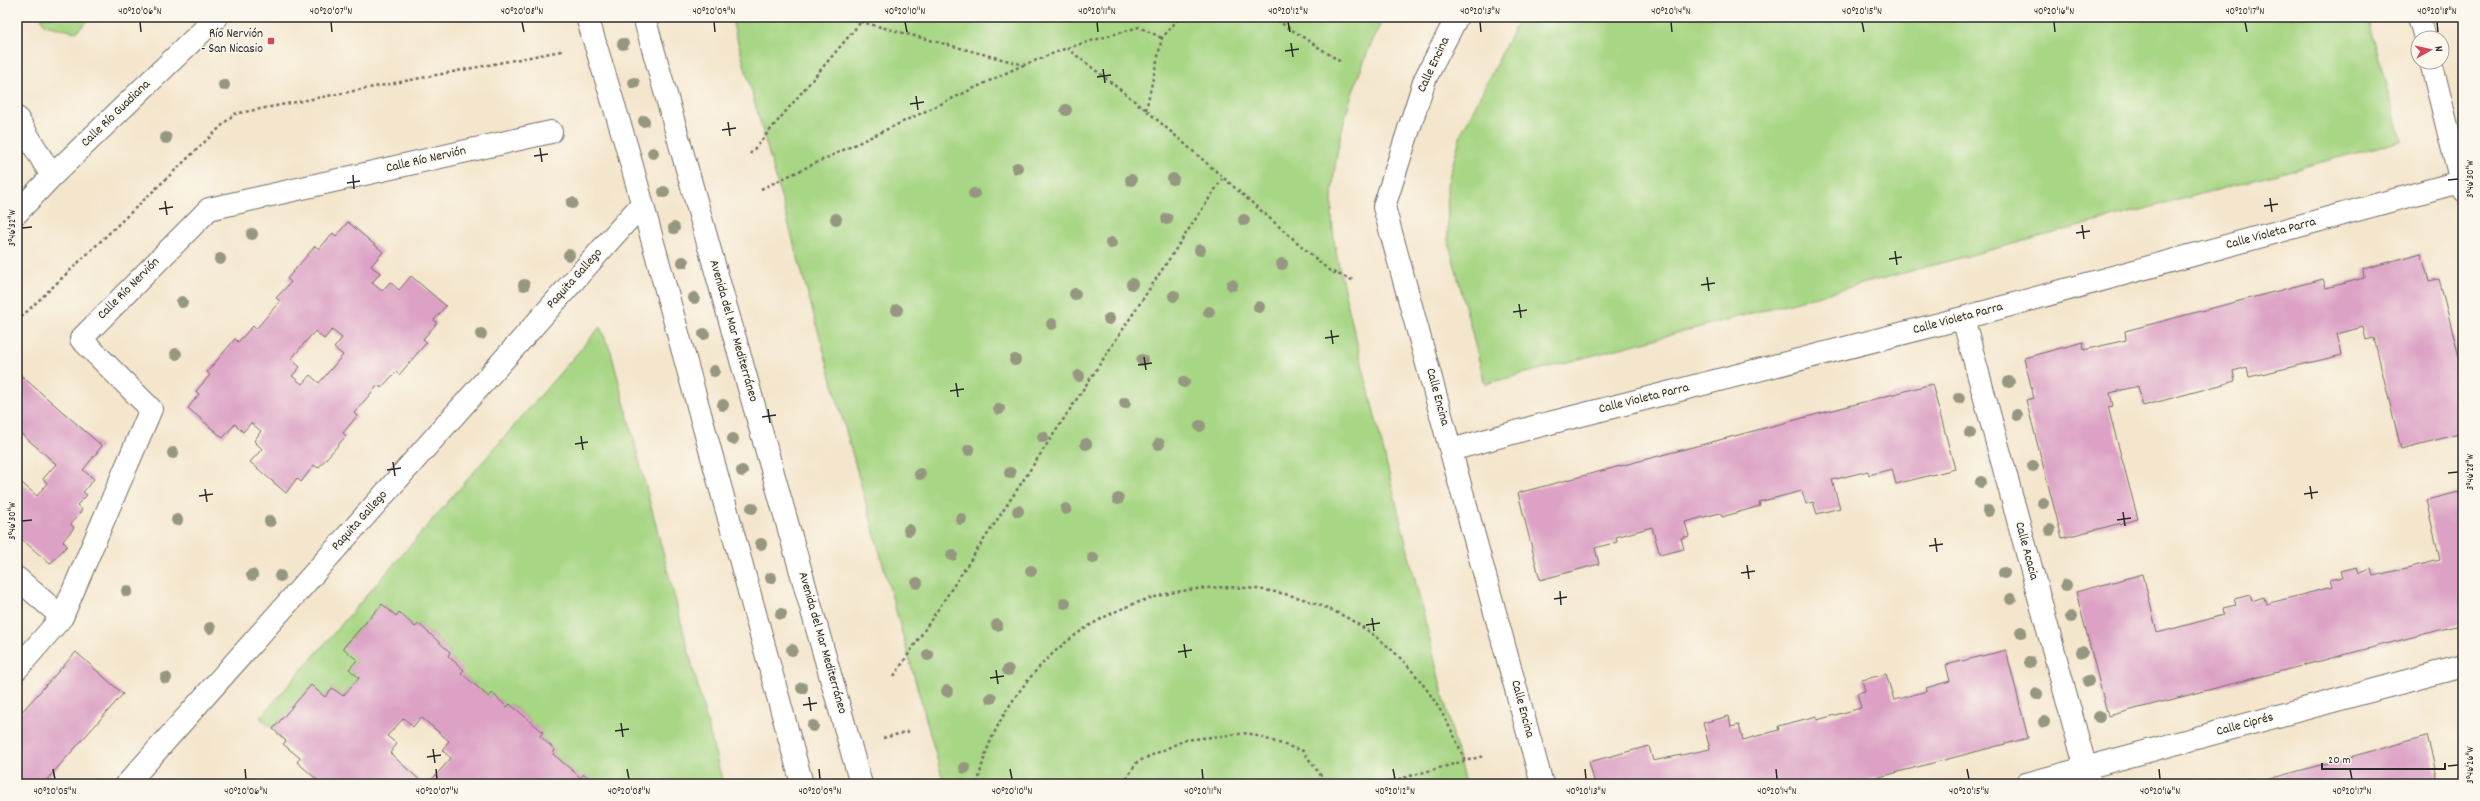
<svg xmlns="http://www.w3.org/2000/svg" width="2480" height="801" font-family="Dekko,sans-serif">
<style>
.green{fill:#a7d684;stroke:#698058}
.building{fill:#dca1c5;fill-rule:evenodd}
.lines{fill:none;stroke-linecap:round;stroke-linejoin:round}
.street-casing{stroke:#716c64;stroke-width:24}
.primary-casing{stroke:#716c64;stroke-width:24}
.path{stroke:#716c64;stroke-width:2.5;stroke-dasharray:3 3;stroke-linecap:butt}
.street{stroke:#fff;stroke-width:22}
.primary{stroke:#fff;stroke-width:22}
.tree{fill:#969780}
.ticks{fill:none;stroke:#2b2b2b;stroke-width:1.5}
.poi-dot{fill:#d1495b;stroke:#fbf7ec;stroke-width:1.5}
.labels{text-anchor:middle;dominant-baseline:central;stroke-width:3;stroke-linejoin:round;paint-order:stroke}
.poi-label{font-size:13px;fill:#2b2b2b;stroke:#fbf7ec;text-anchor:end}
.street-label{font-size:13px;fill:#2b2b2b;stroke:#fbf7ec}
.neatline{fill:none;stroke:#2b2b2b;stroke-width:1.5}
.ticks-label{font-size:10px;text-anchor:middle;fill:#2b2b2b}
</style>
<rect width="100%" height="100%" fill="#fbf7ec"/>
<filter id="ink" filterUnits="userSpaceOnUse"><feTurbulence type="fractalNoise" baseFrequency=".025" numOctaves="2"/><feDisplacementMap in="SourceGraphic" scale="8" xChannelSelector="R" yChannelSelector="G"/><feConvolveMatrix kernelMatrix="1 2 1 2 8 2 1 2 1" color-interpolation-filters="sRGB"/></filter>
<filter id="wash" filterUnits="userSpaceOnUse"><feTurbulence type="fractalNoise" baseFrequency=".012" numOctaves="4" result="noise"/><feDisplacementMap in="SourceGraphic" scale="16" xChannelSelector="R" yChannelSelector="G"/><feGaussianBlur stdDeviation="0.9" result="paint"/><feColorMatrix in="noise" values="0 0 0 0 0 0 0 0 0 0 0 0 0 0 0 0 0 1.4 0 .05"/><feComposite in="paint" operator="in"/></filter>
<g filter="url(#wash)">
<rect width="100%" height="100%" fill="#f4e6cd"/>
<path class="green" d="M41,17H92L76,32L44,25Z
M731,17H1384C1353,78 1326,162 1333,231C1335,252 1341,274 1345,294L1465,784H944Z
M1520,17H2368L2401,141L1485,384L1448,239L1447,185L1461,134Z
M600,327L611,352L723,784H595L584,774L581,778L553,754L555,750L540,736L542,732L511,704L507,707L492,693L489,697L461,673L463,670L448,656L450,651L419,624L415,627L399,613L396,616L382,604L343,647L357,660L349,669L359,678L343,696L332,688L325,697L311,685L273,729L260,718Z"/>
<g id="blocks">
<path class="building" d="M348,222L383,252L371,266L380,273L372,283L382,291L390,282L399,290L411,276L446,306L434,320L437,323L423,339L427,342L399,375L396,372L381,388L378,385L354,413L357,416L343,433L346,436L318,468L314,465L301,482L297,478L286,493L250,462L262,449L254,441L261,431L251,423L243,432L235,424L223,438L188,408L199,394L196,391L210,375L207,372L235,339L238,342L253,326L256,329L280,301L276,298L291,282L287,279L315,246L319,249L333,233L336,236ZM332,330L342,338L334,348L343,355L319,383L310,375L302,384L292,376L300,367L291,359L315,331L324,339Z
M2421,253L2429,281L2439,279L2463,372V433L2401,449L2374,338L2366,340L2363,327L2337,334L2342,355L2249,377L2247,367L2233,371L2235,381L2143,406L2138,386L2110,393L2113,406L2108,407L2138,519L2062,538L2026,400L2034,398L2024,358L2083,342L2084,350L2126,340L2125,331L2323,279L2326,288L2364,278L2363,269Z
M17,372L102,446L83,470L94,479L83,492L87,495L77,505L82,510L71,524L74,528L63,541L67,546L50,564L17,535V479L37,496L47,483L43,479L56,464L17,430Z
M1932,384L1955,469L1896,484L1892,469L1869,475L1868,471L1832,480L1840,508L1817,514L1813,502L1806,504L1802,491L1759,502L1760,506L1722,517L1720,513L1685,522L1689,536L1681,538L1684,549L1660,555L1652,527L1616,537L1617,542L1595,548L1599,564L1540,580L1518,493Z
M2463,491V624L2108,716L2076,592L2143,574L2157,633L2224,615L2223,608L2236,605L2234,599L2250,595L2252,601L2264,597L2266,604L2332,587L2330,580L2343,577L2341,571L2357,567L2359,573L2371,569L2373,576L2440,560L2426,500Z
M382,604L396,616L399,612L415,627L419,624L450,652L448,656L464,670L461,673L489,697L492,693L507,707L510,704L543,732L540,736L555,750L553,754L581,778L584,774L595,784H428L451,758L442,750L449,741L421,717L413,727L404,718L387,736L397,744L390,753L424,784H322L297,762L300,758L283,744L286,741L273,729L311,685L325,697L332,688L343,696L359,678L349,669L357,660L343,648Z
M2006,650L2028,738L1853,784H1595L1589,762L1649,746L1653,761L1710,749L1703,723L1729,716L1731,727L1739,725L1743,740L1779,730L1778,726L1817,716V720L1861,708L1857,693L1865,691L1862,680L1886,674L1894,700L1927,691L1926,688L1950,681L1946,665Z
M76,652L123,694L43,784H17V717Z
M2427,736L2439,784H2270L2269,779Z"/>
</g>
</g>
<g filter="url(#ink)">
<use href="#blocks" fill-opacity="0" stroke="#716c64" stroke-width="1"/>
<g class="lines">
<defs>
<path id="street" d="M1457,17L1425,79L1384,207L1542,784
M2419,17L2425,38
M2431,62L2463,190
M17,118L52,176
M17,213L52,176L217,17
M1963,318L2090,784
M1451,450L1530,428L1963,318L2463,181
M17,578L62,617
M17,669L62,617L151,409L81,339L209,209L551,132
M127,784L641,205
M2026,784L2463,666"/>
<path id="primary" d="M587,17L627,148L802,784
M644,17L861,784"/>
</defs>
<use href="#street" class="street-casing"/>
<use href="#primary" class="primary-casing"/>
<path class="path" d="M843,17L1024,65L1067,48L1139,27L1162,38
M1272,17L1341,62
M1067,48L1146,110L1330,271L1355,281
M1146,110L1162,38L1180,17
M750,154L865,17
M761,189L1023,65
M17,321L234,114L561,51L560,48
M894,676L1222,179
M883,738L910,731
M978,784C985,739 1012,696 1043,663C1139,564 1309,560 1405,663C1432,692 1450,724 1465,761
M1123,784L1137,762L1185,740L1248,733L1303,751L1327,784
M1381,784L1483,756"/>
<use href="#street" class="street"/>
<use href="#primary" class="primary"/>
</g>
<g class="tree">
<circle cx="623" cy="44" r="6"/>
<circle cx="634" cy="83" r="6"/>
<circle cx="224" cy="85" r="6"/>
<circle cx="1066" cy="110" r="6"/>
<circle cx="644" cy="121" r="6"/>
<circle cx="166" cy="138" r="6"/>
<circle cx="653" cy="153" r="6"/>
<circle cx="1017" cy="168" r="6"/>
<circle cx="1173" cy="179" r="6"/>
<circle cx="1131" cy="180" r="6"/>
<circle cx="664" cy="192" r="6"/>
<circle cx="974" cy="194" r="6"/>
<circle cx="572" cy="203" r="6"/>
<circle cx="836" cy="219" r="6"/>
<circle cx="1167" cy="219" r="6"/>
<circle cx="1244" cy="220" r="6"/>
<circle cx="674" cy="228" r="6"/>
<circle cx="252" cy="234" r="6"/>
<circle cx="1111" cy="243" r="6"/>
<circle cx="1200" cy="250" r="6"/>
<circle cx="569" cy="255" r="6"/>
<circle cx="220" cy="259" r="6"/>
<circle cx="683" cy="262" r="6"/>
<circle cx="1282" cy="264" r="6"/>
<circle cx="1132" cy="284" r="6"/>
<circle cx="524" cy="285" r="6"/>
<circle cx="1232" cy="285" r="6"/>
<circle cx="1075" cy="294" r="6"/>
<circle cx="1174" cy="296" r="6"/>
<circle cx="694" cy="298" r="6"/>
<circle cx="182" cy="302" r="6"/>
<circle cx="1259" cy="307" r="6"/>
<circle cx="897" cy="310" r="6"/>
<circle cx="1209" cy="312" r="6"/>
<circle cx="1109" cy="319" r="6"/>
<circle cx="1052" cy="324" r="6"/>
<circle cx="481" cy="334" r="6"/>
<circle cx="704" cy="334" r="6"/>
<circle cx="176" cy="354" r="6"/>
<circle cx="1015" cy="360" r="6"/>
<circle cx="1142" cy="360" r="6"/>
<circle cx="714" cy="371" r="6"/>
<circle cx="1079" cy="376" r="6"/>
<circle cx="1184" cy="382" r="6"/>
<circle cx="2009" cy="382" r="6"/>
<circle cx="1959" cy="398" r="6"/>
<circle cx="1125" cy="403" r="6"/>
<circle cx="723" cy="405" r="6"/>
<circle cx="999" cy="409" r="6"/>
<circle cx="2017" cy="415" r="6"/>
<circle cx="1200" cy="426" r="6"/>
<circle cx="1970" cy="433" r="6"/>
<circle cx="1043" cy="437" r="6"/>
<circle cx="733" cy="439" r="6"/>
<circle cx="1086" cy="444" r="6"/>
<circle cx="1159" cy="444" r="6"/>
<circle cx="969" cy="450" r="6"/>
<circle cx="173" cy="453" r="6"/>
<circle cx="2033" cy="466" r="6"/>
<circle cx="742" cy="471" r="6"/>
<circle cx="1010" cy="473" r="6"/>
<circle cx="920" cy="474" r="6"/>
<circle cx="1981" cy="482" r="6"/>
<circle cx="1118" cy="499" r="6"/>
<circle cx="2043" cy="503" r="6"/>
<circle cx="752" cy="508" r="6"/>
<circle cx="1066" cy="509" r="6"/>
<circle cx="1018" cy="511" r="6"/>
<circle cx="1988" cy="511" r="6"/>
<circle cx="961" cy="519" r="6"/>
<circle cx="177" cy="520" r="6"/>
<circle cx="270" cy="521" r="6"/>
<circle cx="909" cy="530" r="6"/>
<circle cx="2050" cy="530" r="6"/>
<circle cx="761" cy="544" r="6"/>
<circle cx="952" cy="555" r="6"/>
<circle cx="1093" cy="558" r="6"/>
<circle cx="1031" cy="571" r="6"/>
<circle cx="2004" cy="573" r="6"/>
<circle cx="252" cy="575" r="6"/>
<circle cx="280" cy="576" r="6"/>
<circle cx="771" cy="578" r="6"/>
<circle cx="917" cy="583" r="6"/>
<circle cx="2066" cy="585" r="6"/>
<circle cx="127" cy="591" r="6"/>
<circle cx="2011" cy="599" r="6"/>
<circle cx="1065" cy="603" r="6"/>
<circle cx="781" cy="614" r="6"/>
<circle cx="2071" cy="617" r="6"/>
<circle cx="997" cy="625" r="6"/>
<circle cx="210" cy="628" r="6"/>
<circle cx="2021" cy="632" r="6"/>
<circle cx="792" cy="650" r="6"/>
<circle cx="2082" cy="652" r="6"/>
<circle cx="928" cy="655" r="6"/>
<circle cx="2030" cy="662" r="6"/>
<circle cx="1008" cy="670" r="6"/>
<circle cx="166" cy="678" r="6"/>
<circle cx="2088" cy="681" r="6"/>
<circle cx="802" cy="688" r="6"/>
<circle cx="947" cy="691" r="6"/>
<circle cx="2037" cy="694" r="6"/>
<circle cx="991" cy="698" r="6"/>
<circle cx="2099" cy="717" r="6"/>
<circle cx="2044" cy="722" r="6"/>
<circle cx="813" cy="726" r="6"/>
<circle cx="965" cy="768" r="6"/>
</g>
</g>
<path class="ticks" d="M140,22L141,32M331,22L332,32M522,22L524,32M714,22L715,32M905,22L907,32M1097,22L1098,32M1288,22L1290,32M1480,22L1481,32M1671,22L1672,32M1862,22L1864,32M2054,22L2055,32M2245,22L2247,32M2437,22L2438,32M1291,43L1293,57M1285,51L1299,49M1103,69L1105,83M1097,77L1111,75M916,96L918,110M910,104L924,102M728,122L730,136M722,130L736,128M540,148L542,162M534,156L548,154M353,175L354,189M2448,180L2458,179M347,183L360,181M2270,198L2272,212M165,201L167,215M2264,206L2278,204M159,209L173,207M2082,225L2084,239M22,228L32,227M2076,233L2090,231M1895,251L1897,265M1889,259L1902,257M1707,277L1709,291M1701,285L1715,283M1519,304L1521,318M1513,312L1527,310M1331,330L1333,344M1325,338L1339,336M1144,357L1146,370M1138,365L1152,363M956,383L958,397M950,391L964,389M768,409L770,423M762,417L776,415M581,436L583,450M575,444L588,442M393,462L395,476M387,470L401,468M2448,473L2458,472M2310,486L2312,499M205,489L207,502M2304,494L2318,492M199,496L213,494M2123,512L2125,526M2117,520L2131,518M22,521L32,520M1935,538L1937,552M1929,546L1943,544M1747,565L1749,579M1741,573L1755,571M1560,591L1561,605M1554,599L1567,597M1372,618L1374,631M1366,625L1380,623M1184,644L1186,658M1178,652L1192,650M996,670L998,684M990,678L1004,676M809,697L811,711M803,705L817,703M621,723L623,737M615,731L629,729M433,749L435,763M427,757L441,755M2448,766L2458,765M53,769L55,779M245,769L246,779M436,769L437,779M627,769L629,779M819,769L820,779M1010,769L1012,779M1202,769L1203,779M1393,769L1395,779M1585,769L1586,779M1776,769L1777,779M1967,769L1969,779M2159,769L2160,779M2350,769L2352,779"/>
<rect class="poi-dot" x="267" y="37" width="8" height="8" rx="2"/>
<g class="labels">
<g class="poi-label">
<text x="263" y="34">Río Nervión<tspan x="263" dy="15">- San Nicasio</tspan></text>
</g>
<g class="street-label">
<text transform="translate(1434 65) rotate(-65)">Calle Encina</text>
<text transform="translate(116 114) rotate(-44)">Calle Río Guadiana</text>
<text transform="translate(426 160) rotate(-13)">Calle Río Nervión</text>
<text transform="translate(2271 234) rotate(-15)">Calle Violeta Parra</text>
<text transform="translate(575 279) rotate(-48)">Paquita Gallego</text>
<text transform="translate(129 289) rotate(-45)">Calle Río Nervión</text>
<text transform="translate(1958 319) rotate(-15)">Calle Violeta Parra</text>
<text transform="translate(733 331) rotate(74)">Avenida del Mar Mediterráneo</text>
<text transform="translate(1437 397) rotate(75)">Calle Encina</text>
<text transform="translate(1644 399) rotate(-14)">Calle Violeta Parra</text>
<text transform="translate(360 521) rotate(-48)">Paquita Gallego</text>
<text transform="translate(2026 551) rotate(75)">Calle Acacia</text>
<text transform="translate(822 643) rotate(74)">Avenida del Mar Mediterráneo</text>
<text transform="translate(1522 709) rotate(75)">Calle Encina</text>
<text transform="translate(2245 725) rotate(-15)">Calle Ciprés</text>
</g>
</g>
<rect width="2480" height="801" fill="none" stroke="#fbf7ec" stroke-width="44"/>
<g transform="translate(2430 50) rotate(82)"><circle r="19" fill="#fbf7ec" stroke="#a8a59f"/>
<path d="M0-3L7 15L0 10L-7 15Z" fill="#d1495b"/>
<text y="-6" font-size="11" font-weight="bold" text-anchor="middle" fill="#2b2b2b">N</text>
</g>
<path d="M2322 763v6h123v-6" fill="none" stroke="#2b2b2b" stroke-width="2"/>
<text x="2328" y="763" font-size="12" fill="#2b2b2b" stroke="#fbf7ec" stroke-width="3" paint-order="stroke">20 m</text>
<rect x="22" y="22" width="2436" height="757" class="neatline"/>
<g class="ticks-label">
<text x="140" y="14">40°20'06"N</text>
<text x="331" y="14">40°20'07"N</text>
<text x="522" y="14">40°20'08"N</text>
<text x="714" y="14">40°20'09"N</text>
<text x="905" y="14">40°20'10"N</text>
<text x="1097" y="14">40°20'11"N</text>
<text x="1288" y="14">40°20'12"N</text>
<text x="1480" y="14">40°20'13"N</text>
<text x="1671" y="14">40°20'14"N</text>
<text x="1862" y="14">40°20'15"N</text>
<text x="2054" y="14">40°20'16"N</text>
<text x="2245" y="14">40°20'17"N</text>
<text x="2437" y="14">40°20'18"N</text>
<text transform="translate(2469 179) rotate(-90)" y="4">3°46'30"W</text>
<text transform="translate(11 228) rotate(-90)" y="4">3°46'32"W</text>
<text transform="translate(2469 472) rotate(-90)" y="4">3°46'28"W</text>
<text transform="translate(11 521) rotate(-90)" y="4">3°46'30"W</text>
<text transform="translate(2469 765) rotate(-90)" y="4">3°46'26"W</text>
<text x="55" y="794">40°20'05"N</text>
<text x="246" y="794">40°20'06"N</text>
<text x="437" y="794">40°20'07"N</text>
<text x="629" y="794">40°20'08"N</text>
<text x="820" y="794">40°20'09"N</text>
<text x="1012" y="794">40°20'10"N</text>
<text x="1203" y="794">40°20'11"N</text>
<text x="1395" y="794">40°20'12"N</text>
<text x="1586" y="794">40°20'13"N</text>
<text x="1777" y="794">40°20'14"N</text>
<text x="1969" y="794">40°20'15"N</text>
<text x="2160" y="794">40°20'16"N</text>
<text x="2352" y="794">40°20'17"N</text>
</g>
</svg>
